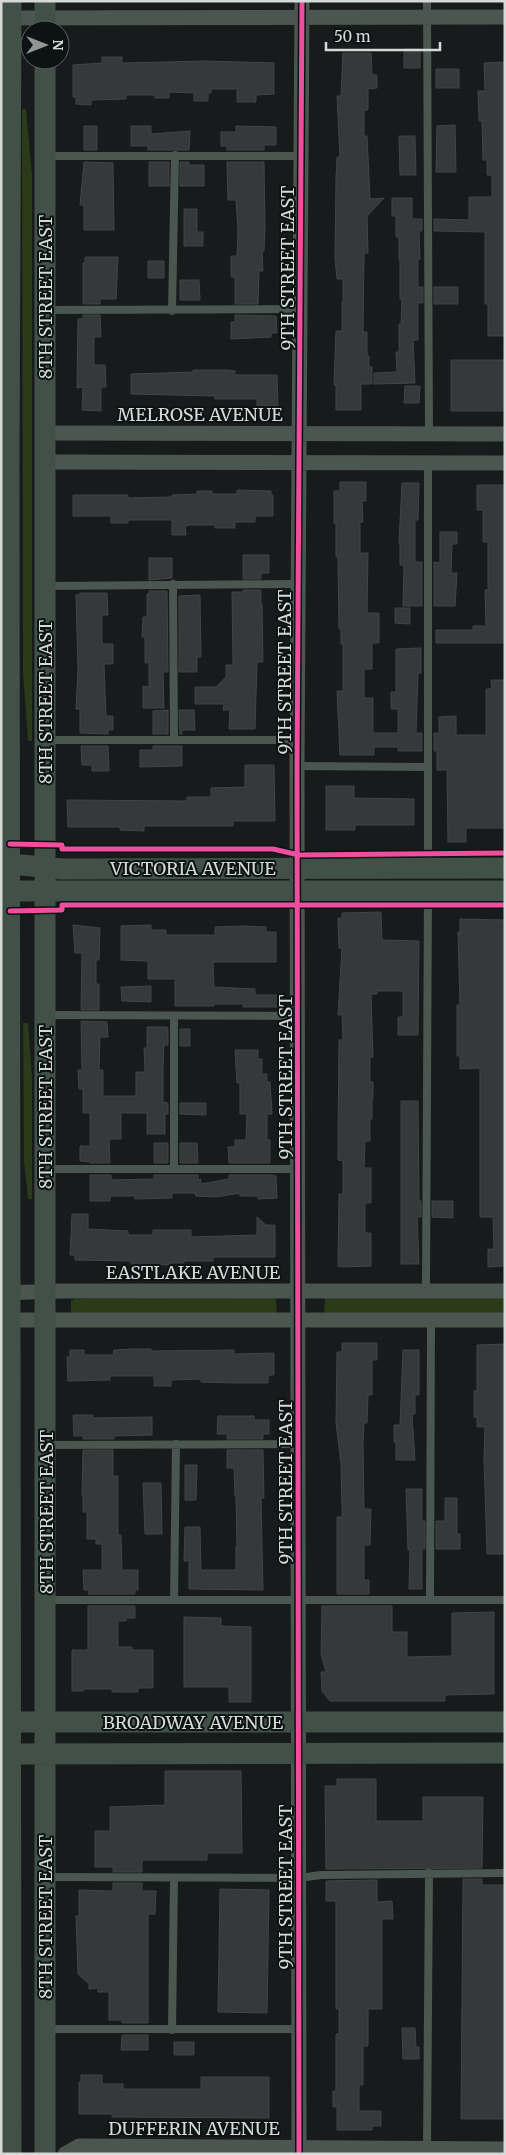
<svg xmlns="http://www.w3.org/2000/svg" width="506" height="2155" font-family="Merriweather,serif">
<style>
.green{fill:#2b3a18}
.building{fill:#353939;stroke:#414545}
.lines{fill:none;stroke-linecap:round;stroke-linejoin:round}
.lane{stroke:#4a564f;stroke-width:8}
.street{stroke:#4a564f;stroke-width:15}
.secondary{stroke:#415148;stroke-width:21}
.cycleway-casing{stroke:#0c1413;stroke-width:8}
.cycleway{stroke:#ef4d9e;stroke-width:5}
.labels{text-anchor:middle;dominant-baseline:central;stroke-width:4;stroke-linejoin:round;paint-order:stroke}
.street-label{font-size:18px;fill:#d5dad9;stroke:#0c1413}
</style>
<rect width="100%" height="100%" fill="#171b1b"/>
<path class="green" d="M22,109H26L32,175V741H28L23,673Z
M23,1023H28L32,1077V1199H28L24,1162Z
M273,1298L276,1299L277,1314L75,1315L71,1312V1301L74,1299Z
M325,1298H505V1315L324,1313Z"/>
<path class="building" d="M404,49H420V68H404Z
M343,53H371L372,75H377V88L368,89V110H364V136H367L370,199L384,198L367,216L368,253H364L363,332H367V356H369V367H372V384H361V410H336V385H334L336,331H342V302H343V279H337L335,258L336,179L337,157H340L337,96H341Z
M102,57H122V63L205,61L274,63V94L256,95V102H237V89H211V93H208V101H194V93L169,92V98H155V95H126V99L91,100V105L76,104V97H73V65L102,63Z
M505,62V336H488V304H485V232L434,231V219L469,220V197H492V175H487V160H483L482,121H479L478,91H485L484,63Z
M436,69H459V88H436Z
M455,125L456,172H436L437,126Z
M84,126H97V150H84Z
M131,126H151V134L190,131L189,150H148V146H131Z
M236,126L276,127V145H264V150H227V146H221V132H236Z
M399,136H415L416,175H400Z
M84,162L113,163L114,230H84V205H80Z
M149,162H169V186H149Z
M180,162H189V165H204V186H180Z
M227,162H264L265,229L264,251H262L263,271H259L258,304H235V277H231V256H237L238,230L236,200H228Z
M392,198H412V219H422V231H419L420,259H418V287H423V303H418V340H413L415,383L374,384V373L397,372L396,352H399V324H401L402,299H400V260H399V237H396V216H392Z
M184,209H197V232H203V246H184Z
M85,257H118L116,299H100V304H83V263H85Z
M148,261H164V278H148Z
M180,280H199L200,300H180Z
M434,287H458V304H434Z
M83,315H100L101,337H94V365H105L106,387H101V411L82,410L83,387L77,388L78,319H83Z
M235,315L276,316L277,333H271V337L231,339V322H235Z
M451,360H505V411H451Z
M193,370H227L235,371V375H277L278,406H257V399H215V396L131,394V374L193,372Z
M405,386H420L419,403H404Z
M340,482H366V501H362L363,522H360V553H368L367,613H379V643H372V669H364V698H373V733H398V709H391V692H396V649L421,648V673H418L416,733H422V751H398V747H374V755H340L337,691H343V644H341V629H339L338,557H336V523H334V491H340Z
M402,483H419L418,520H415V562H422V606H403L404,565H400V543H399Z
M477,485H505V643H436V630H473V626H486L485,590H488V542H483V510H477Z
M237,490L271,491V495H273V516H255V522H235V528H215V525H190L185,526L186,535H172V520H128V523H111V516H73V495H128V498L172,497V495L197,494V491H212V494H237Z
M440,532H457V544H452L451,573H457L455,606H434V562L440,563Z
M243,555H269V573H261V579H243Z
M149,558H172V578L149,580Z
M243,590H261V604H262L263,662H257L255,729H229L230,710H223L224,704H195V687H216L226,677V665H233L232,592H243Z
M149,591H167L168,672H163L164,708H143V686L149,687V663H145V637H142L143,617H147V594H149Z
M80,593H107L108,615H102V644H113V664H104L106,716H113V730H108V734L80,733V709H76L78,670L76,595H80Z
M200,595L201,657H197V672H179V596Z
M395,608H410V624L395,623Z
M491,680H505V828H466V842H448L447,770H437V751H434V733H439V717L456,716V735H486V689H492Z
M168,710V734H153V711Z
M179,710H194L195,730H182V734H180Z
M81,746H108L109,771H92V765H82Z
M153,746H182V766L140,767V750H153Z
M245,765H274L275,821H233V826H144V831L120,830V827H68L67,800L187,801V797H211V788L245,787Z
M326,786H354V798L414,799V825H355V830H326Z
M381,912L382,940L419,941L418,1035H398V1017H403V991H377V994H371L373,1057H370V1082H373V1099H372V1119H370V1141H365L364,1168H371V1203H365V1233H371V1266L343,1267L338,1266L339,1194H343V1161L338,1160V1141L339,1040H343L342,1015H338L342,948H339L338,918H342V913Z
M460,919L505,920V1266L488,1267V1249H494L493,1217H480V1068L460,1069V1056H457V1005H460L458,932H460Z
M73,925L100,928L99,960H96V984H99V1010H81L82,953H75Z
M151,925V930H166V935H215V927L243,926L266,927V932H276V962H213L214,987L255,989V995H278V1007H243V1004H214V1006H175V979H148V961L121,960V926Z
M151,986V1002L122,1001L121,987Z
M81,1021L107,1022L108,1037H100L99,1070H103V1096H136V1072H145L144,1048H147V1027H167L168,1029V1045H164L163,1066V1102L168,1103V1114H165V1134H147V1113H121V1139H109L110,1163H90V1162L80,1161V1146H90V1113H83V1089H79L78,1070H82Z
M180,1029H190V1046H180Z
M235,1050H258V1059H262V1074H267V1082H270L272,1114H267V1140H270V1163H229L228,1147H235V1140H246L247,1114H240V1083H237Z
M401,1101H418L419,1201H421V1217H417L419,1264H401Z
M180,1103H206V1115L180,1114Z
M154,1143H168V1163H154Z
M180,1143H197L198,1163H180Z
M90,1175H111V1180L154,1179V1175H198V1180L201,1179V1184L229,1179V1175H270L276,1176L277,1198L258,1199V1196H240V1193L217,1197L196,1196L195,1193H172V1198L135,1199V1196H110V1201H90Z
M432,1201H453V1218L432,1217Z
M72,1214H88V1229L128,1231V1235H153V1230H191V1237L257,1235V1217L266,1225H275V1257H213V1261H184V1263H171V1265L131,1264V1261L75,1260V1255H70Z
M342,1343H377V1360H372V1395H368L367,1423H364L363,1443L364,1509H371L370,1545H364V1580H369V1594H337V1517H342V1509L341,1464L336,1423L337,1352H342Z
M505,1344V1554H487L484,1458L485,1427H477V1417H474V1391H477V1345Z
M134,1349H151V1351L234,1350V1354L274,1353V1375H268V1383H236L201,1382V1380L198,1379L171,1380V1386H154V1376H110V1380L68,1381L67,1357H70V1350H84V1355H113L114,1350Z
M403,1350H419V1395H415V1414H412L415,1460H396V1442H394V1425H400Z
M73,1415H93V1418L152,1417V1435L114,1436V1439H83V1436H74Z
M218,1416H254V1420H269V1434H263V1439H227V1434H217Z
M83,1450H113V1476H118V1535H121L122,1570H138V1590H135V1594H88L89,1590H84L83,1570H102V1544H96V1539H87V1512H83V1496H82Z
M227,1450H263L264,1498H261L263,1590L189,1589V1561H184L185,1527H200L201,1570H236V1546H237L236,1496H235L234,1468H227Z
M185,1465H197L196,1500H185Z
M143,1483H161L162,1534H145Z
M406,1489H422V1521H425V1549H422V1589H409L410,1550H408Z
M445,1498H457V1534H460V1549H436V1521H445Z
M88,1606H135V1618H126V1621H118V1647H132V1650H153V1688H138V1692H112V1689H84L83,1691H72V1650H88Z
M322,1606H392V1632H407V1657L452,1656V1613L494,1612V1694L445,1695V1701H330L322,1691L321,1672H326L321,1654Z
M184,1617L221,1618V1626L251,1627V1702H229V1687H184Z
M165,1771H241L242,1853H207V1860H142V1872H113V1867H95V1831H110V1807L165,1805Z
M337,1779H376V1821H423V1797H483L482,1868L326,1869L325,1786H337Z
M463,1879H482V1885H505V2119H461Z
M377,1880V1902L392,1901L393,1919H382V2009H368V2046H363V2085H359V2111H381V2126H372V2130H337V2107H333V2091H336V2034H339V2009H336V1901H326V1881Z
M113,1883H142V1891H156L155,1914H148V2023H122V2020H109V1992H98V1988L89,1989V1984L78,1974L76,1916H79V1890L113,1891Z
M220,1889L269,1890L267,2013L218,2012Z
M402,2028H415L416,2047H419V2059H403Z
M122,2035H148V2050H121Z
M174,2042H194V2055H174Z
M81,2075H102V2084H123V2089H201V2077H269V2118L112,2117V2114H79V2082H81Z"/>
<g class="lines">
<path class="lane" d="M427,1L429,433
M47,156H300
M46,310L301,309
M172,311L175,155
M428,463V866
M173,584L174,739
M47,586L298,584
M47,740H298
M297,766L427,767
M47,1015L298,1016
M174,1016V1169
M46,1169H299
M426,1291L428,893
M46,1445L299,1444
M46,1600H505
M174,1600L176,1444
M430,1600L431,1320
M47,1877L299,1878L321,1875L505,1873
M46,2029H299
M172,2030L174,1878
M427,2149L429,1873"/>
<path class="street" d="M1,18L505,17
M45,433L505,434
M45,462L505,463
M1,1293L63,1291H505
M1,1320H505
M65,2154L79,2146L505,2149
M299,2154L297,766L302,1"/>
<path class="secondary" d="M11,1L9,462L11,2154
M45,1V30
M45,60V2154
M1,863L62,869L505,868
M1,891H505
M1,1722H505
M1,1754L505,1753"/>
<defs>
<path id="cycleway" d="M10,844L62,845V849H273L299,855L505,853
M10,911L62,910V905H505
M299,2154L297,766L302,1"/>
</defs>
<use href="#cycleway" class="cycleway-casing"/>
<use href="#cycleway" class="cycleway"/>
</g>
<g class="labels">
<g class="street-label">
<text transform="translate(287 268) rotate(-90)">9TH STREET EAST</text>
<text transform="translate(45 297) rotate(-90)">8TH STREET EAST</text>
<text x="200" y="414">MELROSE AVENUE</text>
<text transform="translate(284 672) rotate(-90)">9TH STREET EAST</text>
<text transform="translate(45 702) rotate(-90)">8TH STREET EAST</text>
<text x="193" y="868">VICTORIA AVENUE</text>
<text transform="translate(285 1077) rotate(-90)">9TH STREET EAST</text>
<text transform="translate(45 1107) rotate(-90)">8TH STREET EAST</text>
<text x="193" y="1272">EASTLAKE AVENUE</text>
<text transform="translate(285 1482) rotate(-90)">9TH STREET EAST</text>
<text transform="translate(46 1512) rotate(-90)">8TH STREET EAST</text>
<text x="193" y="1722">BROADWAY AVENUE</text>
<text transform="translate(285 1887) rotate(-90)">9TH STREET EAST</text>
<text transform="translate(45 1917) rotate(-90)">8TH STREET EAST</text>
<text x="194" y="2128">DUFFERIN AVENUE</text>
</g>
</g>
<rect width="506" height="2155" fill="none" stroke="#d5dad9" stroke-width="5"/>
<g transform="translate(45 45) rotate(90)"><circle r="24" fill="#0c1413" stroke="#5c6362"/>
<path d="M0-4L9 19L0 12L-9 19Z" fill="#929796"/>
<text y="-8" font-size="14" font-weight="bold" text-anchor="middle" fill="#d5dad9">N</text>
</g>
<path d="M326 42v8h114v-8" fill="none" stroke="#d5dad9" stroke-width="2.5"/>
<text x="334" y="42" font-size="15" fill="#d5dad9" stroke="#0c1413" stroke-width="4" paint-order="stroke">50 m</text>
</svg>
